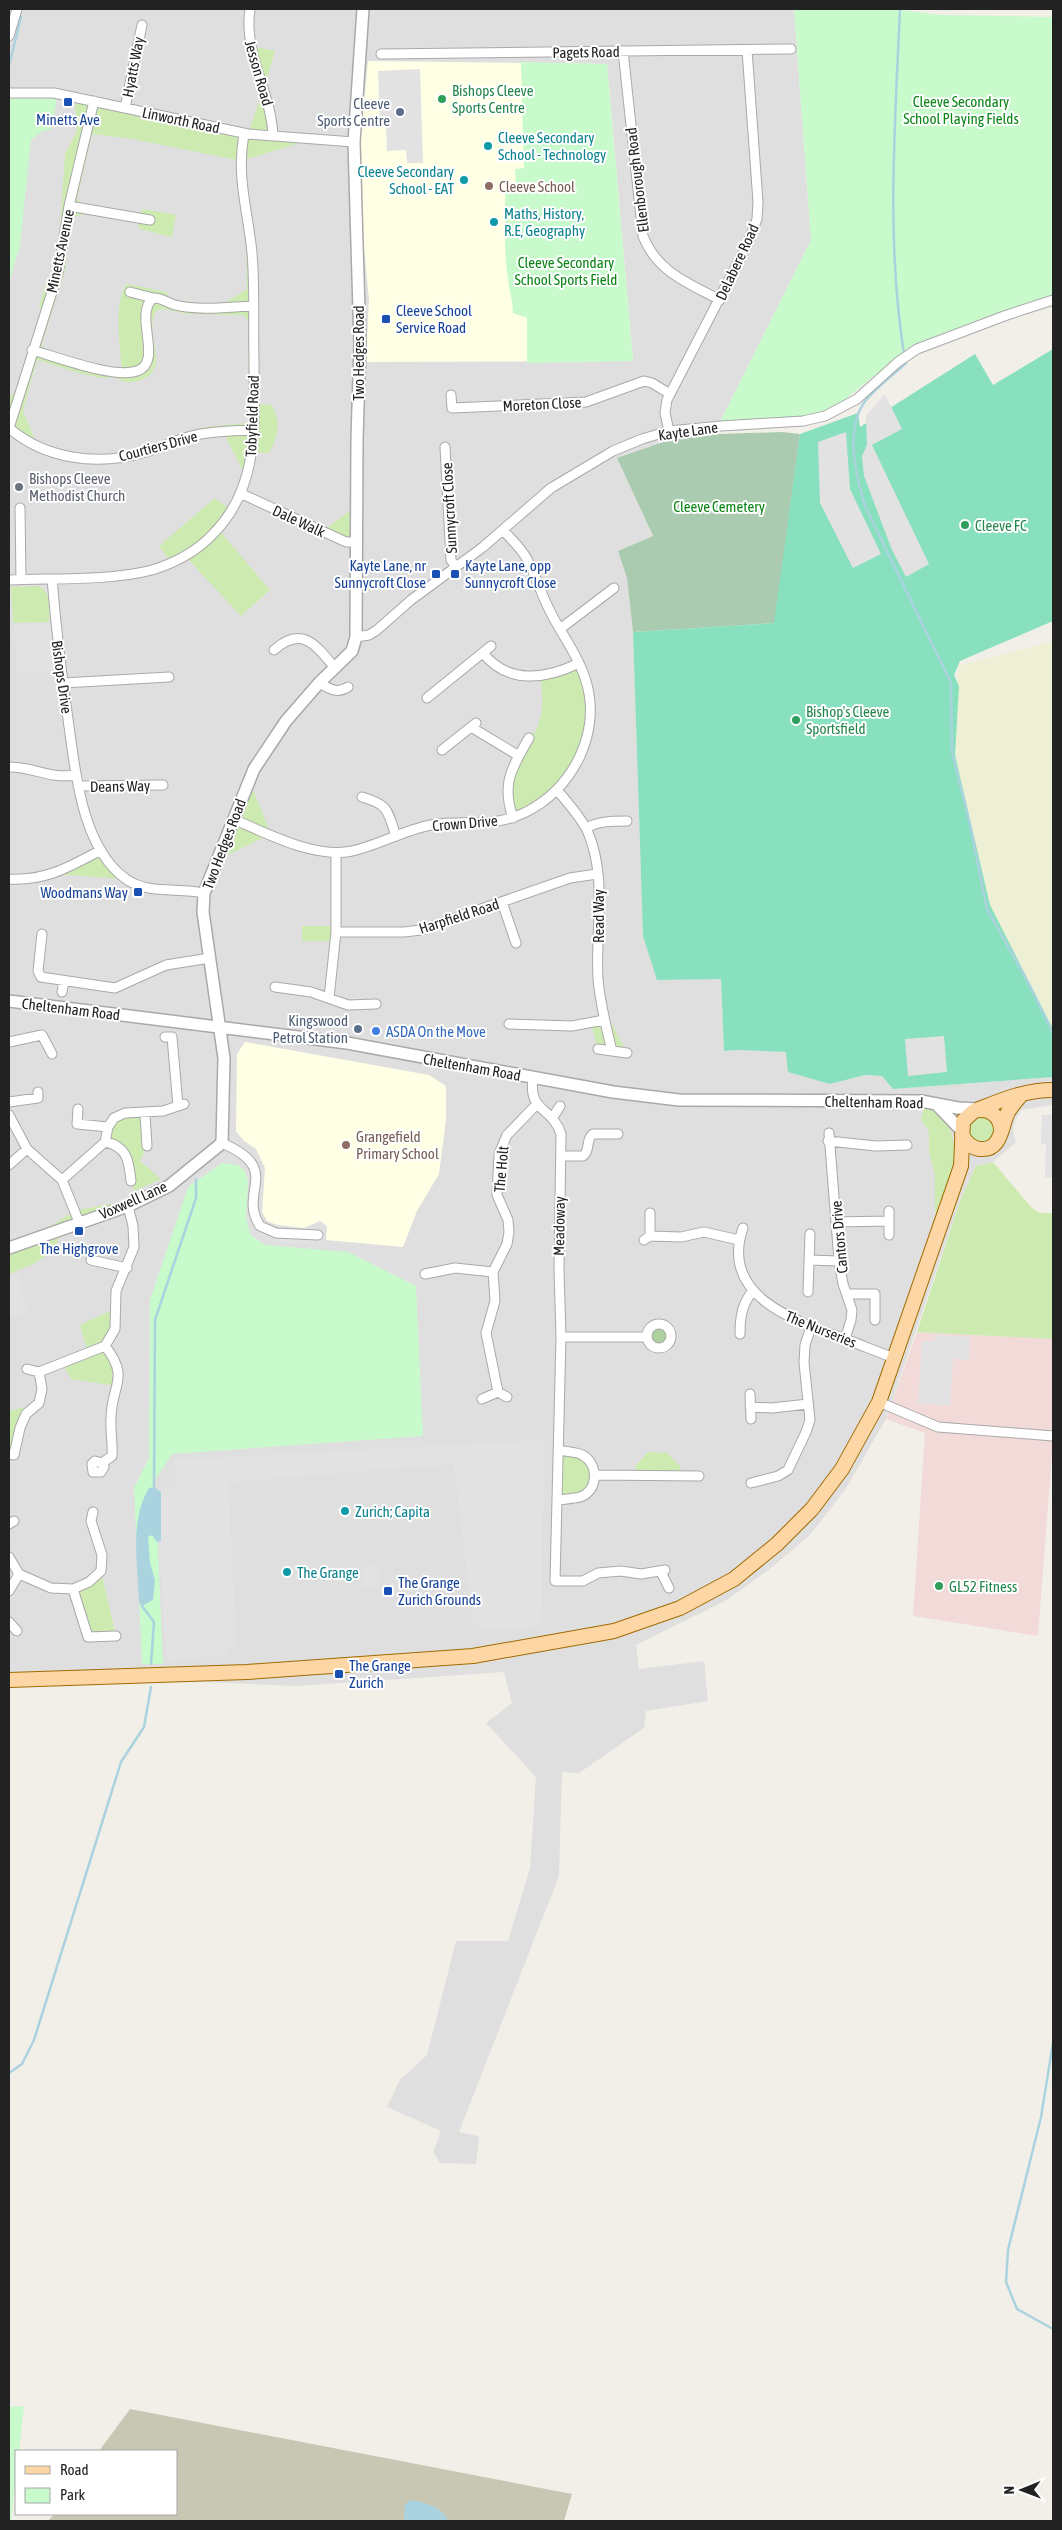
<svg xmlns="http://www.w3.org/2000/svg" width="1062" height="2530" font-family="'Asap Condensed',sans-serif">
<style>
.residential{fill:#e0dfdf}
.commercial{fill:#f2dad9}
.education{fill:#ffffe5}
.construction{fill:#c7c7b4}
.farmland{fill:#eef0d5}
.grass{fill:#cdebb0;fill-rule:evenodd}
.forest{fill:#add19e}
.cemetery{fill:#aacbaf}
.park{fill:#c8facc}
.pitch{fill:#88e0be}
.parking{fill:#e2e2e2}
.water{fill:#aad3df}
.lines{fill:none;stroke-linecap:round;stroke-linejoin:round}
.stream{stroke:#aad3df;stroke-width:2.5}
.minor-casing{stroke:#a9a9a9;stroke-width:11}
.tertiary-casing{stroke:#a9a9a9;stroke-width:14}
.primary-casing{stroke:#a06b00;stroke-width:16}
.minor{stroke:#fff;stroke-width:9}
.tertiary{stroke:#fff;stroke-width:11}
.primary{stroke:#fcd6a4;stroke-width:14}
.leisure-dot{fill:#2e9e5b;stroke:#fff;stroke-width:2}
.transit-dot{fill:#1a4fb4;stroke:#fff;stroke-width:2}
.service-dot{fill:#5c6f8a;stroke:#fff;stroke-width:2}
.culture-dot{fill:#0f9aa8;stroke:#fff;stroke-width:2}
.education-dot{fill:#8d6e63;stroke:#fff;stroke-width:2}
.worship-dot{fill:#6b7280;stroke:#fff;stroke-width:2}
.shop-dot{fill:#3f7fe0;stroke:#fff;stroke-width:2}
.labels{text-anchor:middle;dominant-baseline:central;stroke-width:4;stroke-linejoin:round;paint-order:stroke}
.street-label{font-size:15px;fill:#222;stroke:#fff}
.leisure-label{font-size:15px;fill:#27864d;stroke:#fff;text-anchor:start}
.park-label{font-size:15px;fill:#0c8416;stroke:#fff}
.service-label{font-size:15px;fill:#4e5e75;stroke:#fff;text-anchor:end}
.transit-label{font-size:15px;fill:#164399;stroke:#fff;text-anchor:start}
.culture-label{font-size:15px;fill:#0d838f;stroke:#fff;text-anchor:start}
.education-label{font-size:15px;fill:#785e54;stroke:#fff;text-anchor:start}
.worship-label{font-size:15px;fill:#5b616d;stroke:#fff;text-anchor:start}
.shop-label{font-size:15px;fill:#366cbe;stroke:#fff;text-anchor:start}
</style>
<rect width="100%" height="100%" fill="#f2efe9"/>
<path class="residential" d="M9,9H794L811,240L720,422V434L669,440L617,458L653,537L618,551L627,578L633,632L643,936L658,980L721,978L724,1051L736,1050L786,1052L830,1084L865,1075L882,1076L893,1089L1053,1077V1105L1021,1110L1014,1123L1013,1133L1016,1142L993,1162L976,1166L960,1201L886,1419L845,1490L810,1535L767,1571L727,1600L636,1645L639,1669L704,1661L708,1701L646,1711L644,1728L579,1773L562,1772L559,1876L459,2132L479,2136L476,2164L440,2163L433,2152L441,2131L387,2107L400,2080L427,2055L456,1941H508L530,1868L536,1777L486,1723L512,1703L504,1672L296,1686L9,1674Z"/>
<path class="commercial" d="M917,1332L1053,1339V1441L1038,1636L913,1616L925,1433L886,1419Z"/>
<path class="education" d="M368,61L607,64L633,361L366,362L369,299L362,228L360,144Z
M245,1042L429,1075L446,1086V1120L439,1174L417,1211L403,1247L326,1240L327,1226L320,1221L304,1228L277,1225L267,1221L262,1212L265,1168L256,1149L244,1141L236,1131L237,1054Z"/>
<path class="construction" d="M130,2409L572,2494L564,2521H48L54,2514H176V2451H99Z"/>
<path class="farmland" d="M1053,641V1029L990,905L955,755L958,666Z"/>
<path class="grass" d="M250,46L275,51L264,88L273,136L309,140L241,161L250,237L254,404L272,405C281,423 279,435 269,453L252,452L247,478L223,432L131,456H68L9,428V397L15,393L42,311L39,306L47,280L53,274L59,241L65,154L77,131L75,102L248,134L264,88ZM92,134L133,139L237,160L238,195L246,234L247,289L223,304H213L173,300L166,292L127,284C113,301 120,347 122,368C100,368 63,359 44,348L42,344L65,271L71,218C91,210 113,217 133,221L138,223L140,229L172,237L176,215L143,209L139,216L84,205L77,199ZM164,309L188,314L243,315L248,321L249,414L247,423L204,427L114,455L91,456L62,450L35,440L23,411L37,360C58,366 80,374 101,378C106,378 111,377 116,378C122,380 125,383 131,382C145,381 156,374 156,359C156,343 147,325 157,310Z
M215,498L232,511L218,529L270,590L241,616L185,556L171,563L159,546Z
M357,505V542L322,532Z
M38,586C52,591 49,610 49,622L13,623L11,587Z
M579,663L586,678L589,729L564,783L513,818L508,804L519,756L532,733L535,734C543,714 544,698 540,677Z
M249,780L271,834L217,860Z
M101,850L126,879L54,874Z
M302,926H336L335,941H302Z
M602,1005L627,1053L598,1049L591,1024L604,1020Z
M924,1105C934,1107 942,1115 947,1124C964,1153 947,1183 938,1212H935V1175L929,1152V1131L921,1120Z
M145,1114L147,1146L140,1161L161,1179L134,1191L127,1156L105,1142L114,1118Z
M982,1115L995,1123V1137L984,1145L971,1140L967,1126L973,1118Z
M993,1162L1032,1208L1040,1213H1053V1339L917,1332L960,1201L976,1166Z
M148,1196L61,1229L55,1250L31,1265L9,1274V1248L26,1241L75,1211Z
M114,1309L115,1329L105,1346L116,1361L117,1386L71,1379L62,1363L88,1353L80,1325Z
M39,1403L26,1414L14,1455L9,1454V1411Z
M558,1450L580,1454L592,1465L589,1491L557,1500Z
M648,1452L667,1453L680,1466L682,1476L634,1475L636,1465Z
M101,1571L116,1636L88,1637L73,1589Z"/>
<path class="forest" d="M648 1336a11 11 0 1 1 22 0a11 11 0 1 1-22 0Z"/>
<path class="cemetery" d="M782,432L800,434L775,623L633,632L627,578L618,551L653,536L617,458L669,440L720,434Z"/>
<path class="park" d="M794,9H893L942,15L1053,17V295L972,322L908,348L842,402L809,417L720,422L811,240Z
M521,62L607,64L633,361L527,363V318L513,313C513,301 509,290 508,279C503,248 506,216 505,185L516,184L515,169L524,168Z
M11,97L57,99L51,129L42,131L31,140L20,245L9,283V99Z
M222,1163L238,1165L245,1171L248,1181L246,1218L250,1234L265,1245L348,1252L416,1286L423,1436L172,1454L155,1480L163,1664H142L134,1488L149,1458L150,1300L188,1187Z
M24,2406L19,2451H16V2478L11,2521H9V2407Z"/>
<path class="pitch" d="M1053,349V621L960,661L954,675L959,686L955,755L990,905L1053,1029V1077L893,1089L882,1076L865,1075L830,1084L788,1072L786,1052L736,1050L724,1051L721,979L657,980L643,936L633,632L774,623L800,434L858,413L860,427L975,354L993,385Z"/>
<path class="parking" d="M420,69L423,163H407L406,150L387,151L386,125H380L378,71Z
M885,394L902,429L872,445L929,564L906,577L892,550L864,476L862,456L867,445L866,416Z
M846,432L850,489L881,554L853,568L820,503L818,442Z
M15,624H50L56,672L17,673Z
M944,1036L947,1072L908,1076L905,1039Z
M1042,1115H1053V1178L1045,1177L1046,1144H1041Z
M251,1215L259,1230L271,1236L314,1239V1244L275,1242L265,1239L254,1228Z
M17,1273L29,1313L9,1319V1276Z
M935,1335L970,1337L969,1360L953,1359L950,1406L918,1403L922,1341H935Z
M544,1440L541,1624L536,1625V1628L482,1631L479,1624H473L454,1464L228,1482L236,1632L234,1646H227V1654L166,1661L156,1489L177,1487L175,1460Z
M379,1566L380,1586L363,1587V1567Z"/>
<path class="water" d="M154,1487L161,1492V1541L157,1542L152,1535L148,1537L150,1563L155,1580L153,1600L142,1606L139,1602C138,1565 129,1521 149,1488Z
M410,2500C423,2501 444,2508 448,2521H404L405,2505Z"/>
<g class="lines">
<path class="stream" d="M900,9C895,124 886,240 904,354
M10,62L21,17
M905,359L906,363C893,375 877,387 866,400C844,428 856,475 865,506L951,683L952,752L970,825L987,909L1029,984L1053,1034
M154,1487L155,1320L196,1198V1179
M142,1606L154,1622L151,1664
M1053,2043L1041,2117L1008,2250L1006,2282L1017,2309L1053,2329
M9,2073L22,2064L34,2040L121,1762L144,1727L151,1687"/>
<defs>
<path id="minor" d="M250,9C243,55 271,90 273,136
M9,36L17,9
M623,51L643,236C657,272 688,283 720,300
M381,54L791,49
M9,93H54L248,134L354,142
M125,108L142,25
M69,206L150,220
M130,292L153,298
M32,350C57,357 114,379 137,371C164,362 133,315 153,298C161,297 167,303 175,305C199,311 228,307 253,306
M451,395L452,408L586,402L644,381L652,383L670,394
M9,428L58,273L69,206L94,101
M9,428C45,459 97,466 142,453C161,448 177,439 196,435C214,431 235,431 253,430
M669,431L665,413L667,400L748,243L757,219L758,202L747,50
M445,447L451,560L456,567
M242,494L346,542H357
M20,508L21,579
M52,579C56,626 61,672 68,719C75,769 81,847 126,879C148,895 179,887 204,893
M9,580C53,578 110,581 152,570C175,563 197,551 213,534C261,486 254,421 254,359C253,324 255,288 252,253C248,211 236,177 244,134
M560,629L614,588
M356,637L369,635L377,630L411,600L483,547L551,488L613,451L642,439L669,431L721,426L803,421L825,416L857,399L898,362L917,349L1007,315L1053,300
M274,650C302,625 316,645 335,668
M483,653C508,685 547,679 579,663
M63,683L169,677
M319,683C330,689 337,694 348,687
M427,698L491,646
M471,727L519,756
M442,750L476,723
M9,767C35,767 48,779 76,775
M78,786L163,785
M557,790C568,803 579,815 587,830C608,877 595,930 598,979C600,1003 606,1027 612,1051
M362,797C390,805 387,811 396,836
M513,818C501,783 512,768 529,738
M233,819C266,833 315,859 352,851C379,845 404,830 431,825C464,819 489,829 524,813C573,790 603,731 585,678C577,653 561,634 550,611C541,594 536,576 527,559C521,548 511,539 503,530
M586,828C599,821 612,821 627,821
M336,853V932H404L421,930L570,878L597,874
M9,879C46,881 69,867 101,850
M502,902L516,943
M42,934L38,971L41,977L115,988L166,965L210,958
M275,987L311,992L348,1005L376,1004
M62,992L64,981
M329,998L336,932
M509,1024L572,1026L604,1020
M165,1037H172L178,1106
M9,1042L42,1035L52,1054
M598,1049L627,1053
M533,1078C528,1113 552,1106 561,1134L559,1270L561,1337L555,1581H583L598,1573L621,1571L641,1574L665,1570
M9,1102L38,1098V1092
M78,1109L77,1124L108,1127
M145,1114L147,1146
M9,1115L27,1149L62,1180L79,1222
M553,1117L560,1106
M829,1133L839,1261L843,1284L852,1310L851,1320L845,1339
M828,1141L876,1146L907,1145
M105,1142C127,1146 129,1161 131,1181
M222,1143C284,1170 237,1191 260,1226L276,1233L318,1235
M561,1156H583C591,1150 585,1140 593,1134H618
M9,1165L27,1149
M62,1180L105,1142L108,1127L114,1118L125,1113L163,1111L184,1104
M889,1211V1235
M836,1222L889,1221
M743,1228C719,1297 796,1321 845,1339C861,1345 878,1352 894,1358
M650,1236V1213
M644,1240L650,1236L681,1237L704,1232L739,1240
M91,1260L127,1268
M809,1260L839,1261
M425,1274L455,1268L493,1272
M808,1292L810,1234
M847,1294H875V1320
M647 1336a12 12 0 1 1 24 0a12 12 0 1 1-24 0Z
M740,1334C740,1316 742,1305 753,1290
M561,1337H647
M39,1372L105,1346L115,1329L116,1291L134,1247L133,1226L128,1206
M498,1392L486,1333L495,1301L493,1272L507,1244L509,1232L508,1220L497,1195L499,1154L507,1135L537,1104
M750,1394L751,1419
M482,1399L498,1392L507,1397
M879,1402L938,1427L1053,1436
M750,1407L772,1408L808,1404
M9,1454L14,1455L20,1428L26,1414L39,1403L42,1389L39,1372L27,1369
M102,1463L104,1467L101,1472H93L92,1464L95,1461L102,1463L112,1456C113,1443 110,1430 111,1417C112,1384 130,1378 105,1346
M595,1475L699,1476
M751,1483L778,1476L788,1470L806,1432L810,1420L804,1363L805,1345L811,1327
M557,1500C564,1499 573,1499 580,1497C598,1491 599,1466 584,1456C577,1451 566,1452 558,1450
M9,1524L14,1521
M9,1557L19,1574L51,1588L73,1589L89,1582L101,1571L102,1555L91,1521L93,1512
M661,1572L669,1588
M73,1589L88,1637L116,1636
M9,1591L19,1574
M9,1622L17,1631"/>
<path id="tertiary" d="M9,1001L347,1043L613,1092L679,1100L921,1101L958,1108L978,1109
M936,1104L962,1131
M9,1248L128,1206L169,1186L222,1143L224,1058L203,912L204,893L254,769L286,721L319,683L352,651L356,637L357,439L360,345L354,142L363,9"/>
<path id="primary" d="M979,1109C1004,1099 1026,1090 1053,1090
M962,1135C966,1143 971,1148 980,1149C1002,1151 1001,1126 1008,1112C1012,1105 1017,1100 1022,1094
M9,1680L247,1672L473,1656L614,1631L680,1608L734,1579L777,1544L812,1509L842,1469L879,1402L961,1166L963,1121L974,1111C989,1107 1001,1116 1001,1131"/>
</defs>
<use href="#minor" class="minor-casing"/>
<use href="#tertiary" class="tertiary-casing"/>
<use href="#primary" class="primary-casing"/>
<use href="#minor" class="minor"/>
<use href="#tertiary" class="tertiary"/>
<use href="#primary" class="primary"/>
</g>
<g class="leisure-dot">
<circle cx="442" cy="99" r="5"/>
<circle cx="965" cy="525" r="5"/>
<circle cx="796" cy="720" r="5"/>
<circle cx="939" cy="1586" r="5"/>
</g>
<g class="transit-dot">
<rect x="63" y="97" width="10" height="10" rx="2.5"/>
<rect x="381" y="314" width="10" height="10" rx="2.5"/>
<rect x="431" y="569" width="10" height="10" rx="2.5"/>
<rect x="450" y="569" width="10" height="10" rx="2.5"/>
<rect x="133" y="887" width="10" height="10" rx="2.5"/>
<rect x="74" y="1226" width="10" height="10" rx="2.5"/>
<rect x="383" y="1586" width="10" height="10" rx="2.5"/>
<rect x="334" y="1669" width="10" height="10" rx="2.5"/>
</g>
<g class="service-dot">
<circle cx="400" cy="112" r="5"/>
<circle cx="358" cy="1029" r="5"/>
</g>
<g class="culture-dot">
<circle cx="488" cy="146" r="5"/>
<circle cx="464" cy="180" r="5"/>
<circle cx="494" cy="222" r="5"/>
<circle cx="345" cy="1511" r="5"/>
<circle cx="287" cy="1572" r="5"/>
</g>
<g class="education-dot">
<circle cx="489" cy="186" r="5"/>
<circle cx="346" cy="1145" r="5"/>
</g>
<circle class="worship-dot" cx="19" cy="487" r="5"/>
<circle class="shop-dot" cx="376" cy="1031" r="5"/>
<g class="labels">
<g class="street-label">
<text transform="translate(586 52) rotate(-1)">Pagets Road</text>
<text transform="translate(133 67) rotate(-79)">Hyatts Way</text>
<text transform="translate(259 73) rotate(74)">Jesson Road</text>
<text transform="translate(181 120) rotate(12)">Linworth Road</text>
<text transform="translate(637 180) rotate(-97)">Ellenborough Road</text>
<text transform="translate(60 251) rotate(-78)">Minetts Avenue</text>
<text transform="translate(737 262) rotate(-65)">Delabere Road</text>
<text transform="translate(358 353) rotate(-90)">Two Hedges Road</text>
<text transform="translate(542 404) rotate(-3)">Moreton Close</text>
<text transform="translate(252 416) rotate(-88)">Tobyfield Road</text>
<text transform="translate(688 431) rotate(-8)">Kayte Lane</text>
<text transform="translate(158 446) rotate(-15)">Courtiers Drive</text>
<text transform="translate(449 508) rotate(-93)">Sunnycroft Close</text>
<text transform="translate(299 521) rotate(25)">Dale Walk</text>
<text transform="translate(62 677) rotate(82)">Bishops Drive</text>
<text transform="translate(120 786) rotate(-1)">Deans Way</text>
<text transform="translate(465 823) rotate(-5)">Crown Drive</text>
<text transform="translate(224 844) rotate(-69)">Two Hedges Road</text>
<text transform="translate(459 916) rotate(-18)">Harpfield Road</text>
<text transform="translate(598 916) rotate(-90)">Read Way</text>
<text transform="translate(71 1009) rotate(7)">Cheltenham Road</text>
<text transform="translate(472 1067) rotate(10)">Cheltenham Road</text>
<text transform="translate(874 1102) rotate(1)">Cheltenham Road</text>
<text transform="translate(501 1169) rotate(-85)">The Holt</text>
<text transform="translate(133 1200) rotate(-24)">Voxwell Lane</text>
<text transform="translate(559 1226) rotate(-89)">Meadoway</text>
<text transform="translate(839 1237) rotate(-95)">Cantors Drive</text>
<text transform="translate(821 1329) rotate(22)">The Nurseries</text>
</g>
<g class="leisure-label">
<text x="452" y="90">Bishops Cleeve<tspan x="452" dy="17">Sports Centre</tspan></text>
<text x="975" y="525">Cleeve FC</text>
<text x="806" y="711">Bishop's Cleeve<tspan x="806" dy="17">Sportsfield</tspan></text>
<text x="949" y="1586">GL52 Fitness</text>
</g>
<g class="park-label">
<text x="961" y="101">Cleeve Secondary<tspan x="961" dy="17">School Playing Fields</tspan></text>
<text x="566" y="262">Cleeve Secondary<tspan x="566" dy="17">School Sports Field</tspan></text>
<text x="719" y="506">Cleeve Cemetery</text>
</g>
<g class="service-label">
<text x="390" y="103">Cleeve<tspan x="390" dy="17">Sports Centre</tspan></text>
<text x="348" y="1020">Kingswood<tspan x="348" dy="17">Petrol Station</tspan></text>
</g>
<g class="transit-label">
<text x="68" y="119" text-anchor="middle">Minetts Ave</text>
<text x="396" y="310">Cleeve School<tspan x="396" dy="17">Service Road</tspan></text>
<text x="426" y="565" text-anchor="end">Kayte Lane, nr<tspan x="426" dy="17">Sunnycroft Close</tspan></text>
<text x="465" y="565">Kayte Lane, opp<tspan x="465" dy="17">Sunnycroft Close</tspan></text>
<text x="128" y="892" text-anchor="end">Woodmans Way</text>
<text x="79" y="1248" text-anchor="middle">The Highgrove</text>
<text x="398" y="1582">The Grange<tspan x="398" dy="17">Zurich Grounds</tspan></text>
<text x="349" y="1665">The Grange<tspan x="349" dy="17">Zurich</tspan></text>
</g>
<g class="culture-label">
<text x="498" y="137">Cleeve Secondary<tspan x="498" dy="17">School - Technology</tspan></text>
<text x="454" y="171" text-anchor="end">Cleeve Secondary<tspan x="454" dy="17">School - EAT</tspan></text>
<text x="504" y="213">Maths, History,<tspan x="504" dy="17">R.E, Geography</tspan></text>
<text x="355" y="1511">Zurich; Capita</text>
<text x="297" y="1572">The Grange</text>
</g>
<g class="education-label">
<text x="499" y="186">Cleeve School</text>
<text x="356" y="1136">Grangefield<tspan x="356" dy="17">Primary School</tspan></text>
</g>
<g class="worship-label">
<text x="29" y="478">Bishops Cleeve<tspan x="29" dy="17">Methodist Church</tspan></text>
</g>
<g class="shop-label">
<text x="386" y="1031">ASDA On the Move</text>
</g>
</g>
<rect width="1062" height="2530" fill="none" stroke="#222222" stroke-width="20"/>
<rect x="15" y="2450" width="162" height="65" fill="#ffffff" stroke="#a7a7a7"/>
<rect x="25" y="2466" width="25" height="8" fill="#fcd6a4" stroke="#a7a7a7"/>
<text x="60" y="2475" font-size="15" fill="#222222">Road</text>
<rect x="25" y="2488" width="25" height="15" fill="#c8facc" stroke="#a7a7a7"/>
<text x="60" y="2500" font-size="15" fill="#222222">Park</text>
<g transform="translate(1022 2490) rotate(269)" stroke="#ffffff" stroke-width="4" paint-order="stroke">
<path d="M0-4L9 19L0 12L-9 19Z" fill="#222222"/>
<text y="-8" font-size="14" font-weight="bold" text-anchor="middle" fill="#222222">N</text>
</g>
</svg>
